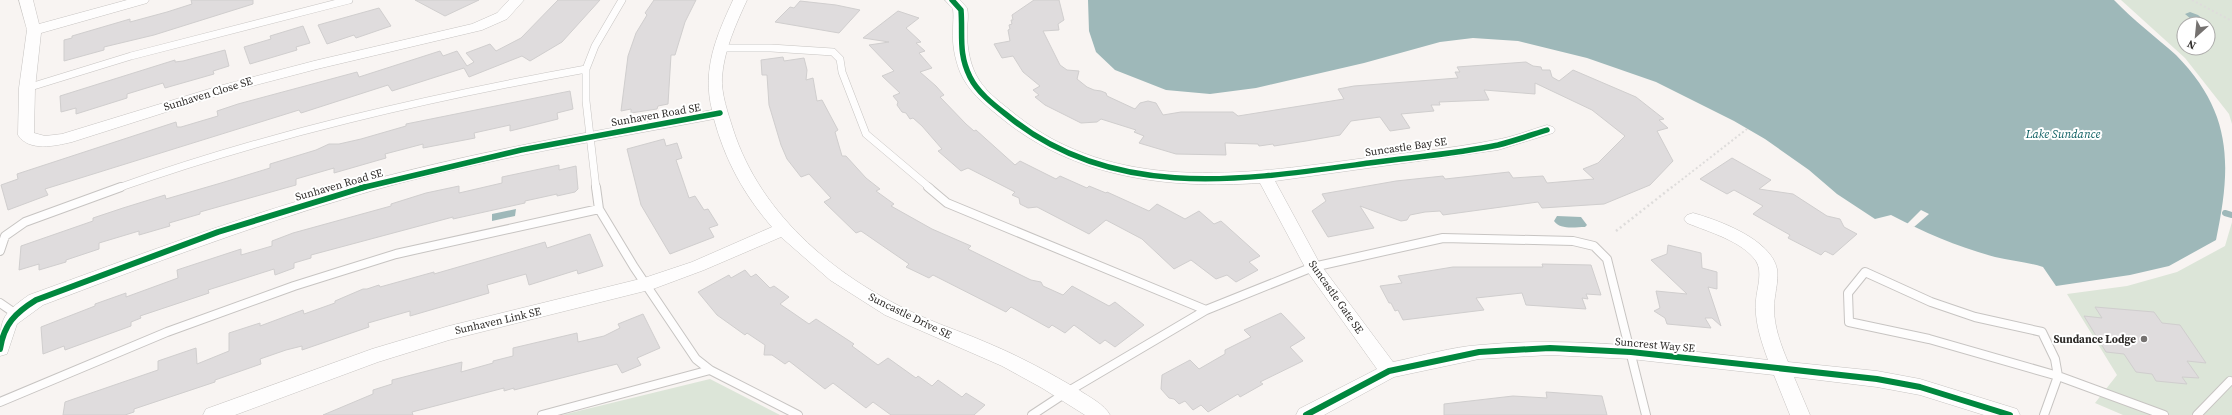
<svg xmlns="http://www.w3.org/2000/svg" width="2232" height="415" font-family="'Source Serif 4',serif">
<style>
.green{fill:#dce5d8;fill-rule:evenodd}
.water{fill:#9eb8b9}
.pier{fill:#f8f4f2}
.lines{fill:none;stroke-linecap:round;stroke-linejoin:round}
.stream{stroke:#9eb8b9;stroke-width:6}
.building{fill:#dfdcdd;stroke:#d0cece}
.service-far1-casing{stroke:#c7c4c2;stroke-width:8}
.service-casing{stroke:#c7c4c2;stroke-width:10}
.minor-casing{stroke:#c7c4c2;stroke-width:1}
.path-far1{stroke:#dedcdb;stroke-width:2;stroke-dasharray:2 2.5;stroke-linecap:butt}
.path{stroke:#dedcdb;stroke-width:2.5;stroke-dasharray:2 3;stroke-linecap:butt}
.service-far1{stroke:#fefdfd;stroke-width:7}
.service{stroke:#fefdfd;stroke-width:8}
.minor{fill:#fefdfd;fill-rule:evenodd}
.cycleway-far1-casing{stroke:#fff;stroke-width:8}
.cycleway-casing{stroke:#fff;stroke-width:9}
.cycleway-far1{stroke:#00873e;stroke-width:5.5}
.cycleway{stroke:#00873e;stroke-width:6}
.poi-dot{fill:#757270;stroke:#fff;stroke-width:1.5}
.labels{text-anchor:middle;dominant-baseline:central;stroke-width:4;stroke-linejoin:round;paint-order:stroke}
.street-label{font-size:11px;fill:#2f2c2a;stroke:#fff}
.poi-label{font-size:11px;font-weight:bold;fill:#2f2c2a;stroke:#fff;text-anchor:end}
.water-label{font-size:12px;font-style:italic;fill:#106164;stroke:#fff}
</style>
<rect width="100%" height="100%" fill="#f8f4f2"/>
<path class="green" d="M2121,0H2232V124L2229,114L2185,58ZM2184,24H2208V48H2184Z
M2232,222V415H2123L2095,403L2117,375L2067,294L2127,286L2177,272L2225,246Z
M710,379L780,415H562Z"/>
<path class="water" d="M1088,0H2114C2133,20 2156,37 2176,55C2232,112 2232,164 2216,240L2169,266L2130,275L2056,286L2043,267C2027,262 2011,261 1995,257C1958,247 1925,233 1891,215L1875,219L1837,194L1809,170L1765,139L1734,121L1656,82L1587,58L1518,41L1473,38L1440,42L1364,63L1256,88L1210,94L1166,90L1115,70L1096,52L1089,31Z
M2190,12L2198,15L2209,24H2192L2191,19L2185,14Z
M516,209L515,216L492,221V214Z
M1557,216L1581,217L1587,225L1585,227C1575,227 1560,230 1554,221Z"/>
<path class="pier" d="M1921,210L1929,214L1914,227L1907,224Z"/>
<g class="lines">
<path class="stream" d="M2225,213L2232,215"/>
</g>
<path class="building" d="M191,0H253V4L154,35L104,47V50L64,61V40L72,38V36L130,19V22L167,12L192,4Z
M415,0H479L445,16Z
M558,0H600L562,42L530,61L522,56L469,77L464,68L392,91L388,85L301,113L299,110L45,189L48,195L8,210L1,185L18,179L17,174L176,122L177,127H181L218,116L217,111L238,104L357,72L359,77L440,51L443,56L457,51L467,66L474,62L466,53L490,44L496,51L521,38Z
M654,0H696L685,22L675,55H671L668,104L658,106L657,109L631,113V109L621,111L628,56L636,33L647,15L645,13Z
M1034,0H1059L1064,20L1058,24L1059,30L1043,31L1060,65L1067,70L1079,71L1077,79L1087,87L1094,90L1101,91L1106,93L1107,96L1135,109L1140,103L1148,101L1156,103L1163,115L1181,112H1233L1238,116L1344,99L1338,89L1354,86L1458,78L1455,72H1460L1457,67L1526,62L1533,66L1541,67L1542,70H1550L1552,77L1559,81L1573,70L1636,97L1664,119L1659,120L1668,128L1657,131L1673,161L1650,185L1604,204L1542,208L1538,202L1443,215L1440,211L1425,212L1410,215L1407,220L1401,221L1360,206L1374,228L1328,237L1312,211L1326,201L1322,194L1396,181L1443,176L1445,179L1509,172L1513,178L1543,176L1547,183L1594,179L1583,169L1598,163L1625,136L1592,110L1535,83V94L1484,90L1489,100L1439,102L1440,105H1431L1434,111L1401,114L1410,128L1390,131L1380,117L1351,121L1340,135L1306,141L1274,146L1273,144L1259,146L1258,144L1225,143L1226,155L1176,154L1139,143L1144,136L1134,132L1136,130L1101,119L1097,122L1081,123L1045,105L1035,97L1039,95L1033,90L1040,86L1023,72L1013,56L1002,58L994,44L1010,41L1008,30L1010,29L1009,25L1012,24L1011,20H1013L1012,15Z
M800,1L836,5L860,10L839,33L775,22L790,7L794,8Z
M379,8L391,26L356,38L354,35L327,44L318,25Z
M898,11L919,18L906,28L921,42L916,43L925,51L919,53L932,68L920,72L936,86L944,95L940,97L966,124L974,131L976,130L1015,165L1020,161L1056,179L1060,176L1087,188L1089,186L1106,193L1107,192L1149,211L1157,204L1185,219L1199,211L1214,224L1221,221L1260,256L1249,262L1258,270L1236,282L1227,275L1216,279L1191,260L1174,269L1142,239L1106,220L1089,234L1037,207L1028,208L1020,204L1019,198L1012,195L1015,192L968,168L961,171L938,151L942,149L922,126L913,118L910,119L906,113L902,112L897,105L898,102L893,96L900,93L882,76L894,71L869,45L889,42L863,38Z
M303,26L310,43L296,47L297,50L250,64L244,47L271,39L270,36Z
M225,50L229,66L213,71L214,74L165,88L163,83L127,94V98L76,114V108L61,112L60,96L175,60V62L183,61Z
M783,57L784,61L804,58L807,70L806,80L813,78L817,101L822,100L838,130L835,132L842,156H846L866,178L880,189L876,191L894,204L891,206L932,229L971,246L968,249L1031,280L1041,282L1043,286L1063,295L1072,286L1109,306L1115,302L1144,325L1115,347L1105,340L1100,344L1074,325L1065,333L1052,325L1049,328L1011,307L1006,312L933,275L929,278L906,267L909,264L861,231L856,233L824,202L831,198L809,174L801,177L787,159L781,145L769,105L767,75H762L761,60Z
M570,91L573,109L557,113L558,119L510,131V125L474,133L475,138L423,148V144L385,154L386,158L334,173V168L296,179V185L200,212V214L169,223L170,226L139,235V231L99,243V249L66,260V262L39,270V264L19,270L21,246L93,221V218L123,208L165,195L166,199L221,183L270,168V164L316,150L329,144H339L361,139L406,126V124Z
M664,139L666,146L677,143L682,158L676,160L689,198L695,196L704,210L708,209L718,225L709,228L714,237L670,254L641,205L627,149Z
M1732,158L1771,180L1759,189L1793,194L1827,216L1840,219L1844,227L1857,234L1833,255L1825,251L1821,255L1788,238L1790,235L1753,214L1763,206L1734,190L1727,194L1700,179Z
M559,165V170L576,166L578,189L575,192L557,196V194L525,201V203L453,219V217L311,255V258L294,263V268L275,275L274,269L208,290L209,293L140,316L141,318L131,322V326L65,350L64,346L43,354L41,327L95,306V304L126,293V297L178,278L177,270L241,249V255L272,246V241L293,233L391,206V204L426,193L459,186V193L502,183V177Z
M590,234L603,266L578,274L577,270L529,285L526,274L487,285L489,293L410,316V311L368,323L369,327L302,350V346L286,350L260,359L261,364L215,380V382L134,409V412L125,415H63L65,402L158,370V361L196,348L197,364L229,351V333L260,323V326L303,310L304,314L335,303V301L363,289H367L379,285L380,287L434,272V274L545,242L547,248Z
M1668,245L1701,253L1702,268L1717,272V289L1708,287L1721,326L1712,318H1705L1711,328L1667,324L1665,318L1654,311L1660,308L1656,291L1687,294L1651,260L1667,254Z
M1542,264L1591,265L1601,295L1586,294L1588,299L1582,298L1586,309L1526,305L1522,293L1476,298L1484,310L1403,320L1398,310L1395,311L1391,303H1389L1380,286L1402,283L1398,276L1453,267H1543Z
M745,270L751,277L756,274L770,288L774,286L789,297L780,304L809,324L816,319L854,344L852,346L878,365L888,358L916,378L918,376L932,386L938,380L962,397L966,393L985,405L974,415H891L873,402L866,408L833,383L825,389L789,361L785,364L772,355H764L765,345L747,333L745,335L717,315L698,292L729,275L731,278Z
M2095,307L2154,312L2162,323L2180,325L2206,363L2187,361L2199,378L2182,377L2187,384L2156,381L2152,374L2136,372L2124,354L2106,352L2084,316L2102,318Z
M1281,313L1305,338L1290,347L1303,361L1260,382L1263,384L1240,397L1238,394L1208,412L1201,405L1193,410L1185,401L1179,404L1174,399L1169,398L1161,389L1162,375L1190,360L1199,369L1225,354V350L1251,337L1244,330Z
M643,314L660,348L637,358L641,365L622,373L617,364L514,390V388L504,391V388L412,412L413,415H323L373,394V390L392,384V380L462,362L461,372L493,363V361L513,356V348L577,333L578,342L604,336L620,328L618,324Z
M1546,392L1602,396L1607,415H1444V404L1513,396L1547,398Z"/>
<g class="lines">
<defs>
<path id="service-far1" d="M722,48H771L833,52L840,59L842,72L866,134L930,188
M27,88L131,56L349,0
M118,188C270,134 427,98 586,69
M596,188L586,101V69L595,46L622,0"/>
<path id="service" d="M596,187L599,209L634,267L696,359L710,370L798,415
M928,187L947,203L1206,310
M0,251L5,236L25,222L121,187
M1865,272L1931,302L1975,317L2042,332L2055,359L2058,376L1929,339L1849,322L1848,293Z
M0,303L16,314
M2058,376L2164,415
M0,402L167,332L294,286L396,254L599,209
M542,415L710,370
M1032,415L1067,392L1206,310L1313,267L1443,238L1573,241L1594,246L1607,259L1646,415
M2044,415L2058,376
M2197,415L2230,381"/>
<path id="minor" d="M19,0H33L39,24L127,0H149L147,3L41,33L35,88L34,133L45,136L62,134L219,86L314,61L472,24L497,13L509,0H524L507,19L482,30L317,69L229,92L72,142C55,146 29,152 18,135L19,88L27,30Z
M733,0H747C736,24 724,50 722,77C721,94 728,113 733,129C761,217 840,281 923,317C945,327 968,334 990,344C1021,357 1050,373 1079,390C1089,397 1104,404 1110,415H1085L1042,388L1002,366L885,315L830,280L781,237L704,270L653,289L449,340L378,362L235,415H203L206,409L372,349L449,326L644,278L692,262L772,227C744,195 725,160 714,119C593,142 471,161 354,196C248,227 146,266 43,305L17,324L7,354L0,356C0,320 0,315 29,295C134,257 238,217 346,187C466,153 589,132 712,110C702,69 716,37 733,0Z
M945,0H960L967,8C969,16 967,24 967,32C967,48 970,66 979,80C988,94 1004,105 1016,115C1114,193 1242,175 1358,159C1403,153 1450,149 1495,140C1513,137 1530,130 1547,125L1553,127L1555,130L1553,133L1498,150L1275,181L1320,264L1393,362C1422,356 1451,347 1480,345C1576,336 1672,349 1768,360C1761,341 1754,320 1756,300C1757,288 1763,272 1756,261C1742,241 1709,232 1687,223L1684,219L1687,215L1693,213C1718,220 1771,239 1777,269C1779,282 1774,295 1774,308C1774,327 1781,345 1788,362L1877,371L1920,379L2017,409L2020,415H1984L1920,395L1877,387L1794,377L1810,415H1790L1774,375L1631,359L1550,355L1479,359L1394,377L1324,415H1296L1299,409L1377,369L1307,271L1260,183C1166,189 1074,178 1000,117C984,104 968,91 960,72C955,59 952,44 953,30C953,23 954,16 953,9Z"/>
</defs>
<use href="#service-far1" class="service-far1-casing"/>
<use href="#service" class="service-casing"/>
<use href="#minor" class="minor-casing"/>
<path class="path-far1" d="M2192,0L2232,21
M1671,188L1747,129"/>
<path class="path" d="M1616,231L1672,187"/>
<use href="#service-far1" class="service-far1"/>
<use href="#service" class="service"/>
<use href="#minor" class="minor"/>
<defs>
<path id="cycleway-far1" d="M952,0L961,10C963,35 958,53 970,77C978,93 994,105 1008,116C1113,202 1245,180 1369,163C1412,157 1456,154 1498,145C1514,141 1531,135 1547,130
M361,188L521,150L720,113"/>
<path id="cycleway" d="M0,349C4,324 15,313 36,300L218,232L365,187
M1306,415L1389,371L1479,352L1550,348L1631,352L1877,379L1920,387L2010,415"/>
</defs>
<use href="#cycleway-far1" class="cycleway-far1-casing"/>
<use href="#cycleway" class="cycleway-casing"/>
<use href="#cycleway-far1" class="cycleway-far1"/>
<use href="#cycleway" class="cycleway"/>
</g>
<circle class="poi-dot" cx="2144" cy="339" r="4"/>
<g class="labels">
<g class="street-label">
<text transform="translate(208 94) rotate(-17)">Sunhaven Close SE</text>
<text transform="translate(656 115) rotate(-10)">Sunhaven Road SE</text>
<text transform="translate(1406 147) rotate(-8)">Suncastle Bay SE</text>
<text transform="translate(339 185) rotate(-16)">Sunhaven Road SE</text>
<text transform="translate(1336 297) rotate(55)">Suncastle Gate SE</text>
<text transform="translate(910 316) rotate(26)">Suncastle Drive SE</text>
<text transform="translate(498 321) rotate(-13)">Sunhaven Link SE</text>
<text transform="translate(1655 345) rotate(5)">Suncrest Way SE</text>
</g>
<g class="poi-label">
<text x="2136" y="339">Sundance Lodge</text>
</g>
<g class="water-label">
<text x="2063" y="134">Lake Sundance</text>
</g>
</g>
<g transform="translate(2196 36) rotate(207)"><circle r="19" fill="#ffffff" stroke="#acabaa"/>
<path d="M0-3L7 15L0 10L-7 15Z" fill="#757270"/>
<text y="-6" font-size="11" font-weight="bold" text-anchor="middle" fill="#2f2c2a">N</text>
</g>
</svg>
